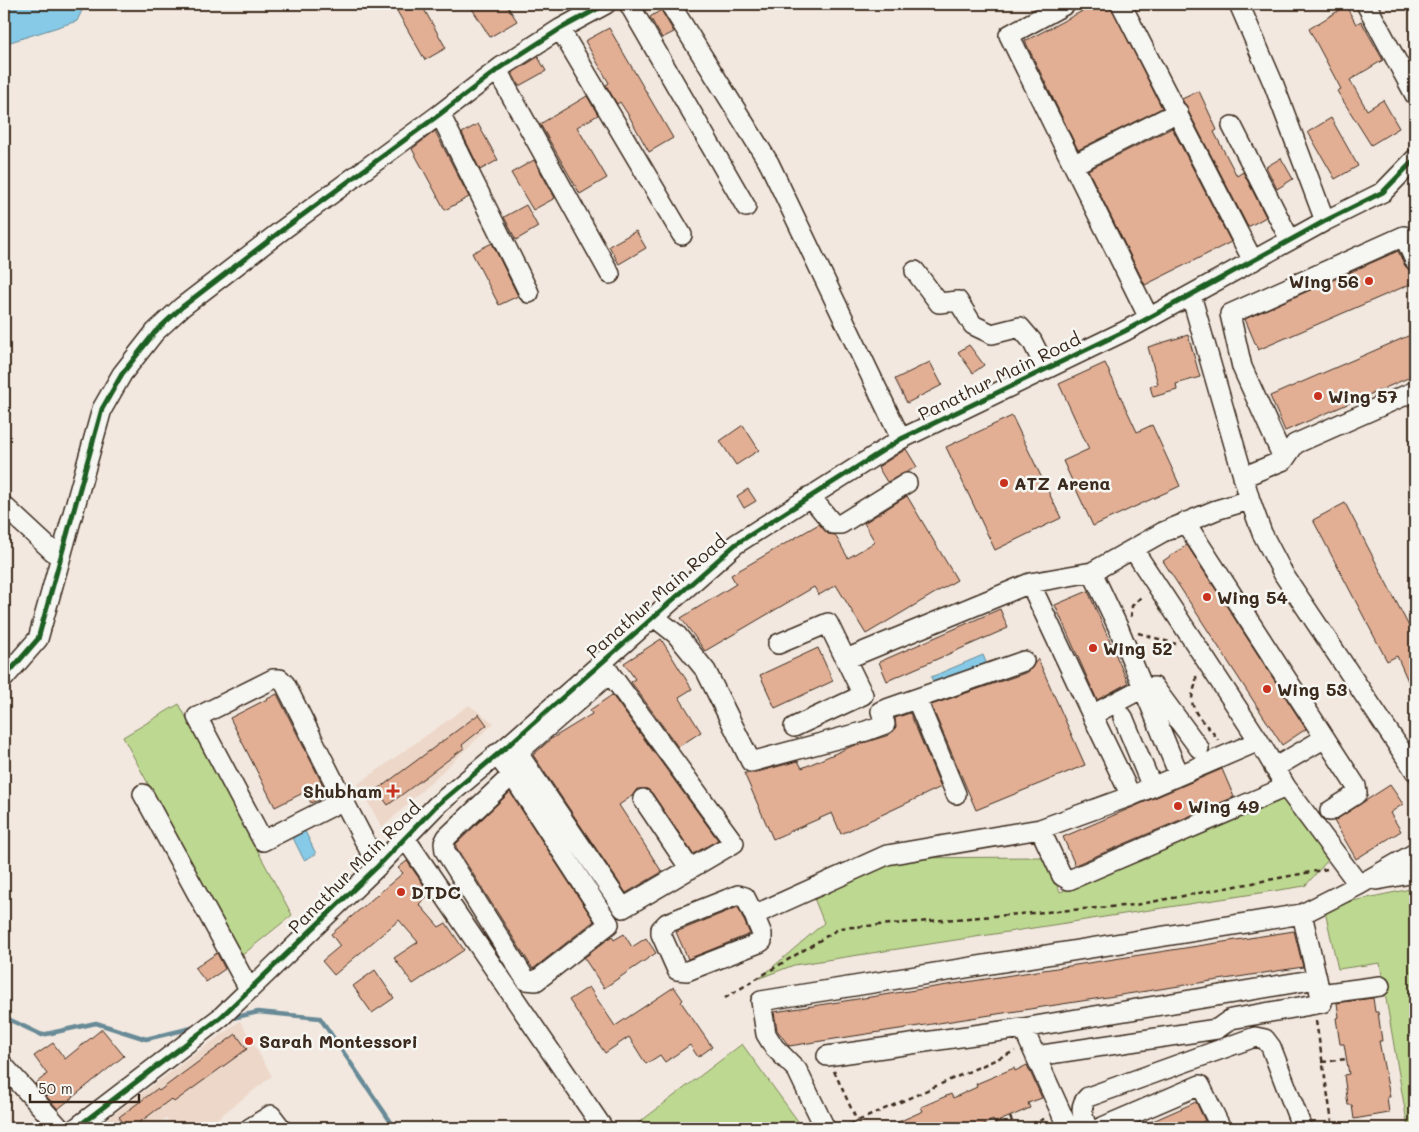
<svg xmlns="http://www.w3.org/2000/svg" width="1419" height="1132" font-family="Mali,sans-serif">
<style>
.built{fill:#edd7c9}
.green{fill:#bdd991;stroke:#7c8258}
.water{fill:#86cae7;stroke:#688a97}
.lines{fill:none;stroke-linecap:round;stroke-linejoin:round}
.stream{stroke:#688a97;stroke-width:4.5}
.building{fill:#e2af95;stroke:#3b2a1e}
.minor-casing{stroke:#3b2a1e;stroke-width:22}
.path{stroke:#3b2a1e;stroke-width:2.5;stroke-dasharray:5 4;stroke-linecap:butt}
.minor{stroke:#f6f6f2;stroke-width:19}
.cycleway-casing{stroke:#f6f6f2;stroke-width:8}
.cycleway{stroke:#1b5e20;stroke-width:5}
.poi-dot{fill:#c8321e;stroke:#f6f6f2;stroke-width:2}
.labels{text-anchor:middle;dominant-baseline:central;stroke-width:5;stroke-linejoin:round;paint-order:stroke}
.poi-label{font-size:18px;font-weight:bold;fill:#3b2a1e;stroke:#f6f6f2;text-anchor:start}
.street-label{font-size:18px;fill:#3b2a1e;stroke:#f6f6f2}
</style>
<rect width="100%" height="100%" fill="#f2e8df"/>
<filter id="ink" filterUnits="userSpaceOnUse"><feTurbulence type="fractalNoise" baseFrequency=".02" numOctaves="2"/><feDisplacementMap in="SourceGraphic" scale="10" xChannelSelector="R" yChannelSelector="G"/><feConvolveMatrix kernelMatrix="1 2 1 2 8 2 1 2 1" color-interpolation-filters="sRGB"/></filter>
<g filter="url(#ink)">
<path class="built" d="M469,705L494,723L382,828L358,784Z
M240,1021L272,1076L205,1128H175L166,1118L150,1128H112L106,1120Z"/>
<path class="green" d="M179,704L292,915L241,956L123,737Z
M1281,799L1289,801L1329,859L1305,886L794,965L760,978L824,923L812,893L890,858L1043,857L1060,892Z
M1415,888V1128H1408L1380,963L1338,969L1324,907Z
M742,1044L803,1128H632Z"/>
<path class="water" d="M4,4H85L77,21L4,44Z
M983,655L988,667L936,689L931,677Z
M304,829L316,854L304,860L292,836Z"/>
<g class="lines">
<path class="stream" d="M4,1017L42,1035L96,1023L146,1039L196,1027
M228,1019L258,1012L320,1018L395,1128"/>
</g>
<path class="building" d="M393,4H421L446,48L425,60Z
M469,4H506L517,21L490,37Z
M1096,4H1110L1162,108L1078,150L1025,41Z
M1346,6L1356,24L1361,21L1383,60L1350,80L1367,110L1383,100L1399,128L1371,145L1337,91L1341,89L1309,29Z
M661,10L674,32L662,38L650,17Z
M609,28L673,138L649,152L629,116L620,102L617,104L606,85L609,83L585,41Z
M538,57L546,71L519,86L512,73Z
M1199,91L1217,130L1214,132L1237,176L1243,172L1266,217L1248,227L1182,99Z
M587,96L598,115L577,127L607,178L580,194L540,124Z
M1331,118L1358,166L1335,179L1308,132Z
M478,124L498,160L480,170L462,133Z
M1172,128L1231,242L1145,285L1088,170Z
M435,131L469,197L445,210L412,149Z
M1281,158L1293,179L1277,189L1266,167Z
M534,160L555,198L533,210L511,173Z
M526,205L538,227L516,240L504,217Z
M636,231L646,248L619,264L609,246Z
M492,243L518,296L499,305L472,253Z
M1398,251L1405,266L1414,272L1415,282L1258,350L1245,319Z
M1415,333V375L1285,431L1270,396Z
M1188,335L1200,377L1176,384L1177,390L1153,397L1150,386L1158,384L1148,347Z
M969,345L984,365L973,373L958,352Z
M930,362L942,385L907,403L895,379Z
M1105,363L1137,432L1152,425L1180,486L1093,526L1063,461L1089,449L1059,384Z
M1012,416L1061,518L995,550L946,447Z
M743,425L759,450L736,465L720,441Z
M906,449L917,467L887,482L878,467Z
M748,489L756,501L744,508L737,496Z
M907,496L957,580L866,634L836,585L819,595L814,587L705,651L681,618L736,584L731,575L819,524L828,534L835,535L848,558L875,542L864,523Z
M1345,503L1415,638V697L1397,656L1387,661L1313,520Z
M1187,545L1306,729L1282,745L1163,561Z
M1088,591L1128,683L1097,700L1055,605Z
M1000,609L1008,628L887,681L879,662Z
M661,639L692,689L679,697L701,732L678,747L631,682L635,679L624,663Z
M818,648L833,681L775,708L760,675Z
M1038,659L1085,765L976,810L931,705L1028,672Z
M277,694L328,795L311,803L305,792L275,807L230,718Z
M612,695L718,840L693,854L652,793L647,789H637L632,796L619,805L662,872L626,893L533,755L551,739L592,714L590,710Z
M910,713L941,787L841,834L832,813L773,839L744,773H754L798,761L802,768L850,747L889,735L896,727L895,718Z
M479,714L487,725L462,745L464,748L388,805L377,790Z
M1222,769L1234,797L1075,865L1063,837Z
M1390,785L1403,804L1390,813L1401,831L1356,859L1334,821Z
M510,792L594,921L533,969L456,847V844Z
M407,861L430,894L419,904L439,927L446,923L464,950L413,984L394,958L418,942L399,920L334,975L322,961L340,946L331,934L403,873L398,868Z
M738,907L750,934L688,959L676,932Z
M1294,931L1303,967L789,1046L777,1030L774,1012Z
M624,934L632,947L646,938L656,953L604,988L584,958L612,936L614,940Z
M217,953L225,969L206,982L195,968Z
M375,970L394,998L372,1013L353,986Z
M589,987L615,1026L674,987L683,1000L681,1002L712,1047L698,1057L690,1045L665,1062L660,1055L646,1064L629,1037L605,1053L569,1000Z
M1373,998L1375,1012H1378L1382,1041H1379L1390,1097H1387L1389,1113L1354,1119L1352,1105H1348L1344,1075L1349,1074L1344,1044H1340L1336,1018L1339,1017L1337,1003Z
M102,1029L124,1056L58,1109L35,1084L47,1074L34,1056L53,1043L65,1059Z
M236,1034L247,1049L174,1102L171,1099L132,1128H127L119,1117L157,1089L159,1091Z
M1027,1065L1042,1098L1028,1103L1030,1108L995,1123L993,1120L976,1128H885L923,1111L921,1107L951,1094L953,1098L977,1087L976,1084L1014,1068L1015,1071Z
M1196,1102L1205,1121L1188,1128H1137Z"/>
<g class="lines">
<defs>
<path id="minor" d="M629,4L746,207
M670,4L769,163L901,439
M1066,4L1009,35L1149,318
M1121,4L1253,261
M1239,4L1274,85L1325,221
M1366,4L1415,95
M560,29L682,235
M497,70L610,274
M440,114L529,293
M1232,126L1290,240
M1075,164L1178,112
M915,271L939,303L958,301L973,325L992,334L1020,327L1032,341L1046,369
M1191,295L1250,500L1262,533L1284,575L1415,771
M1284,460L1242,367L1230,314L1404,236L1415,261
M1243,477L1284,460L1295,444L1415,391
M810,496L833,524H841L907,483
M4,506L60,558
M1185,522L1356,786L1357,793L1355,795L1330,811
M1133,549L1259,741L1286,787L1359,885
M1092,572L1119,629L1179,775
M1030,583L1092,715
M653,616L676,634L706,671L751,762L866,731L885,724L881,711L1024,661
M778,644L828,623L863,695L794,727
M846,659L1030,583L1092,572L1163,532L1216,510L1250,500
M4,678L38,639L102,409L122,374L155,332L182,307L281,231L440,114L501,67L560,29L606,4
M917,700L956,794
M1123,717L1152,787
M511,743L623,908L734,843L601,661
M523,748L610,673
M496,754L512,775L609,924L536,981L526,980L445,851L444,843L447,837L512,775
M1274,768L1325,738
M143,794L249,989
M1131,796L1092,715L1143,688L1154,687L1199,748
M643,799L690,869
M342,801L263,841L197,717L273,679H280L285,684C316,745 345,806 378,866
M1040,829L1062,876L1069,880L1286,787
M405,838L603,1128
M1377,880L1415,873
M754,915L762,934V941L759,943L687,971L677,970L661,934V929L667,923L738,895L745,897L754,915L887,855L1040,829L1131,796L1259,741
M1320,994L1380,986
M1023,1028L1068,1128
M827,1056L1023,1028L1317,979L1302,914
M1036,1056L1217,1029L1231,1019L1322,1003L1317,979
M4,1066L60,1128
M76,1128L221,1017L378,866L436,806L511,743L736,544L901,439L1125,331L1325,221L1383,192L1415,159
M250,1128L271,1115L281,1128
M825,1128L797,1070L774,1047L766,1034L761,1001L1302,914L1359,885L1415,853
M1088,1128C1083,1119 1078,1106 1088,1097L1255,1037L1265,1039L1271,1047L1302,1128
M1100,1128L1200,1085L1221,1128"/>
</defs>
<use href="#minor" class="minor-casing"/>
<path class="path" d="M1131,617L1132,606L1143,595
M1138,633L1176,644
M1196,676C1197,684 1192,691 1192,700C1193,717 1210,726 1218,740
M725,998L840,928L1135,905L1327,869
M1316,1021L1333,1128
M1322,1062L1347,1059
M834,1071L857,1121
M1010,1117L1015,1128
M842,1128L1015,1051
M1023,1128L1046,1118"/>
<use href="#minor" class="minor"/>
<defs>
<path id="cycleway" d="M4,678L38,639L102,409L122,374L155,332L182,307L281,231L440,114L501,67L560,29L606,4
M76,1128L221,1017L378,866L436,806L511,743L736,544L901,439L1125,331L1325,221L1383,192L1415,159"/>
</defs>
<use href="#cycleway" class="cycleway-casing"/>
<use href="#cycleway" class="cycleway"/>
</g>
</g>
<g class="poi-dot">
<circle cx="1369" cy="281" r="5"/>
<circle cx="1318" cy="396" r="5"/>
<circle cx="1004" cy="483" r="5"/>
<circle cx="1207" cy="597" r="5"/>
<circle cx="1093" cy="648" r="5"/>
<circle cx="1267" cy="689" r="5"/>
<path d="M390.5 783.5h5v5h5v5h-5v5h-5v-5h-5v-5h5z"/>
<circle cx="1178" cy="806" r="5"/>
<circle cx="401" cy="892" r="5"/>
<circle cx="249" cy="1041" r="5"/>
</g>
<g class="labels">
<g class="poi-label">
<text x="1359" y="281" text-anchor="end">Wing 56</text>
<text x="1328" y="396">Wing 57</text>
<text x="1014" y="483">ATZ Arena</text>
<text x="1217" y="597">Wing 54</text>
<text x="1103" y="648">Wing 52</text>
<text x="1277" y="689">Wing 53</text>
<text x="382" y="791" text-anchor="end">Shubham</text>
<text x="1188" y="806">Wing 49</text>
<text x="411" y="892">DTDC</text>
<text x="259" y="1041">Sarah Montessori</text>
</g>
<g class="street-label">
<text transform="translate(999 376) rotate(-26)">Panathur Main Road</text>
<text transform="translate(656 596) rotate(-41)">Panathur Main Road</text>
<text transform="translate(354 867) rotate(-45)">Panathur Main Road</text>
</g>
</g>
<rect width="1419" height="1132" fill="none" stroke="#f6f6f2" stroke-width="20"/>
<rect x="10" y="10" width="1399" height="1112" fill="none" stroke="#3b2a1e" stroke-width="2" filter="url(#ink)"/>
<path d="M30 1094v8h109v-8" fill="none" stroke="#3b2a1e" stroke-width="2.5"/>
<text x="38" y="1094" font-size="15" fill="#3b2a1e" stroke="#f6f6f2" stroke-width="4" paint-order="stroke">50 m</text>
</svg>
